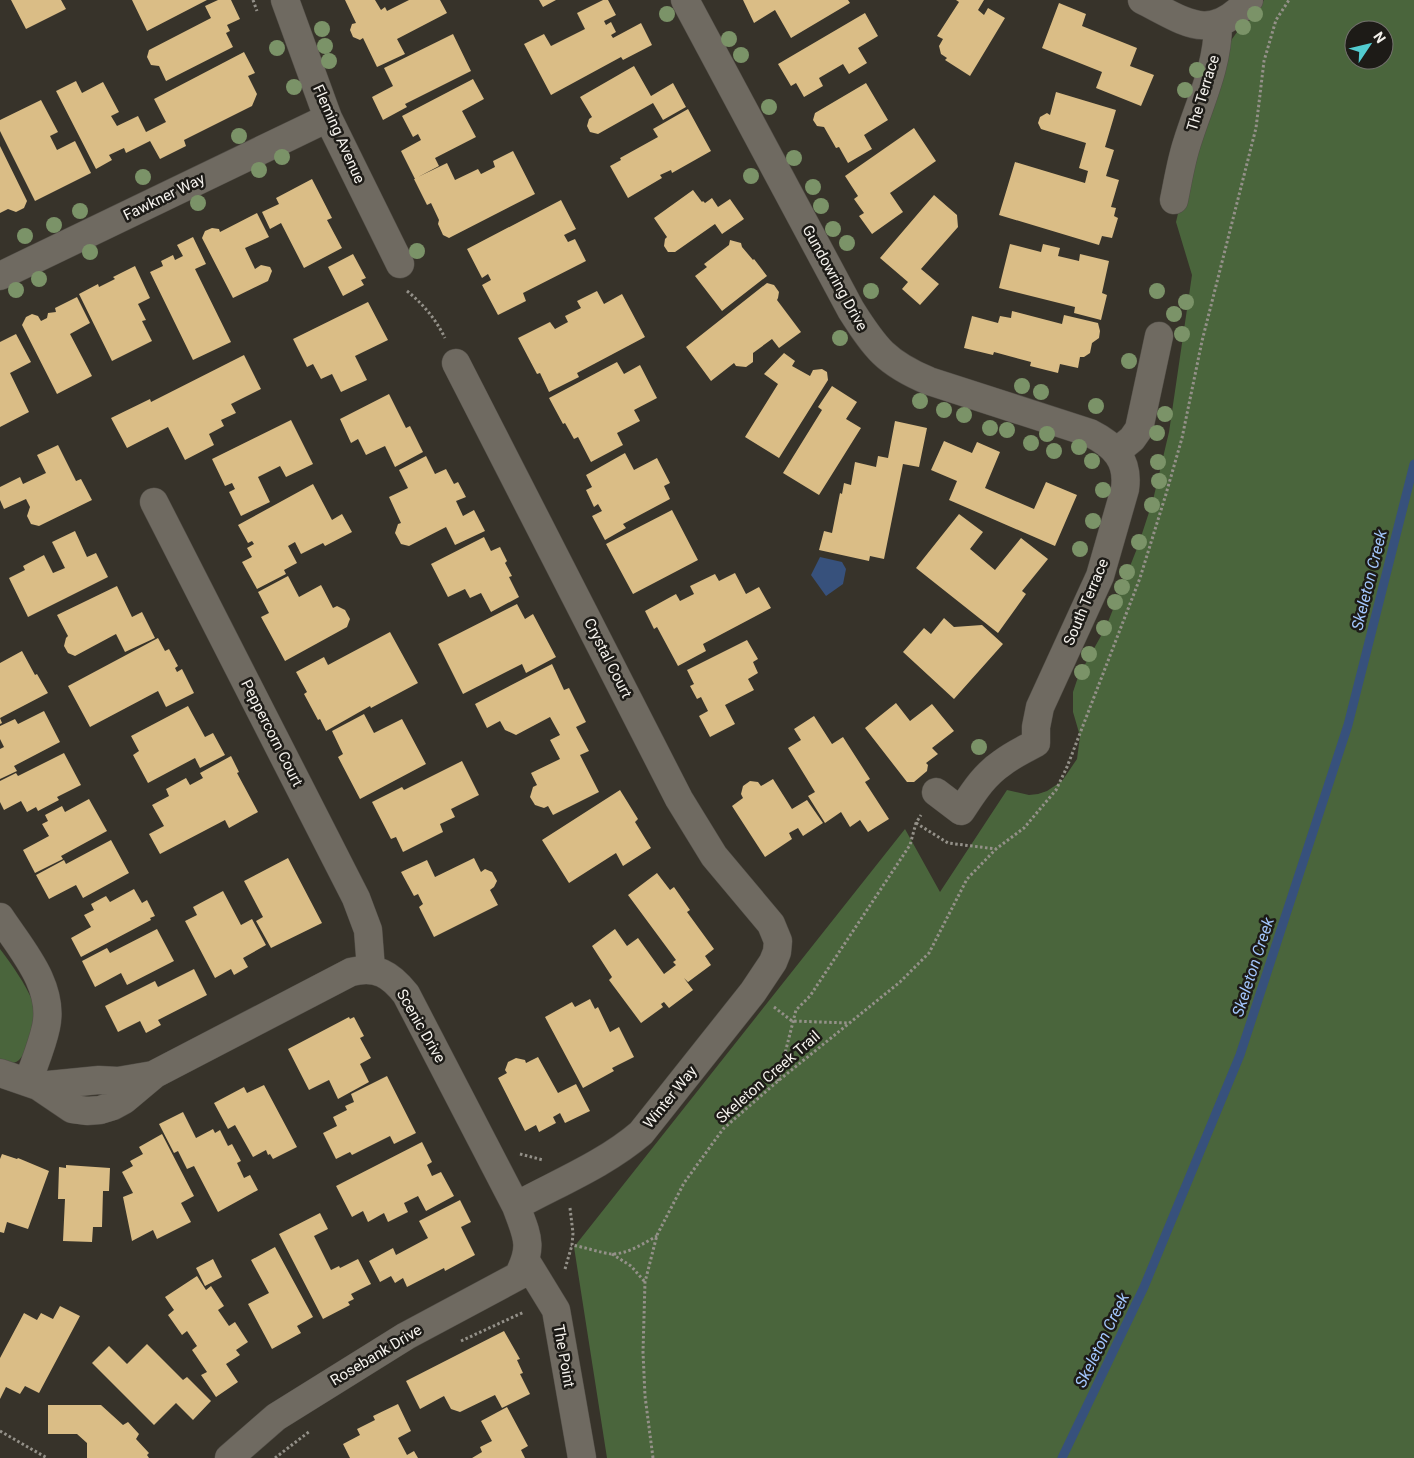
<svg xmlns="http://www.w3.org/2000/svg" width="1414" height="1458" font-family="Roboto,sans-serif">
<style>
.green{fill:#4a653c;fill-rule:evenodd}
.water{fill:#37517c}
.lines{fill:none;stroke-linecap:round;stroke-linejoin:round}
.stream{stroke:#37517c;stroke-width:9}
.building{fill:#dabd86}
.minor-casing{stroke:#524e47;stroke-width:29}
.path{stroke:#949189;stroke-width:3;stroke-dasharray:2.5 2.5;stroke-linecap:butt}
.minor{stroke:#6f6a61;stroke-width:28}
.tree{fill:#7b9368}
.labels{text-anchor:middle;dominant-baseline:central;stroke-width:5;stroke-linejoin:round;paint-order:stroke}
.street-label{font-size:15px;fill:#f5f2ed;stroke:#1d1b17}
.water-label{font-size:16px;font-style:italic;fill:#a3c6fd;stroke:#1d1b17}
</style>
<rect width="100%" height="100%" fill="#37332a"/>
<path class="green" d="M1264,0H1414V1458H607L574,1247L905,829L940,892L1007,790L1029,795L1038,794L1047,791L1062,781L1077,759L1080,736L1073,712V692L1078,677L1106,627L1138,546L1153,500L1169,432L1192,275L1176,222L1195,141L1222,58L1232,39L1240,28L1250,20ZM1354,30H1384V60H1354Z
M0,949C12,965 25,983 33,1002C39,1014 29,1051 19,1060C13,1065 7,1063 0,1063Z"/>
<path class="water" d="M820,557L842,562L846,569L843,584L826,596L811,575Z"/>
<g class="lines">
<path class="stream" d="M1062,1458L1144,1287L1240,1055L1348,725L1414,464"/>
</g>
<path class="building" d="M11,0H61L66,9L26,29Z
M132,0H207L147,31Z
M218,0H231L240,19L227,25L230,31L226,33L233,47L166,81L159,66L151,65L147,57L149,50L211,18L205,6Z
M345,0H375L381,10L385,7L387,11L409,0H440L447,13L397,39L405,54L377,67L363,38L360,40L353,37L350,30L352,24L356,23Z
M539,0H556L543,7Z
M603,0H608L616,15L604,21L606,25L611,22L616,32L611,35L613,38L641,23L652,45L623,60L621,57L551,95L524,44L544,34L551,46L585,29L577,13Z
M743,0H848L850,3L791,38L775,10L754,23Z
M956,0H984L978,10L984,15L988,8L1005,18L970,76L945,60L947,58L941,54L939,46L943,39L937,36L959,2Z
M1059,3L1086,14L1082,26L1137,48L1130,66L1154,75L1141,106L1096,88L1102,72L1042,48Z
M865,13L878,36L858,48L867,63L849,74L843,64L819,78L823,86L804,97L796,83L791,86L778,64Z
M453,34L471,71L405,104L407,107L383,120L372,97L393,86L384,68Z
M244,52L255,73L248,76L257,94L252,106L184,140L186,146L160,159L150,141L126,153L124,148L109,155L112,160L96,169L56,91L76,81L82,93L103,82L119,112L111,116L117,126L138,116L146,132L166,122L154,99Z
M634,66L651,96L673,83L686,107L663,120L653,103L598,134L590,132L587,126L589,119L592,117L580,97Z
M473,79L484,99L462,111L476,137L435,158L439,166L418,177L447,163L455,180L478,169L481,174L495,167L493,161L513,151L535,194L449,238L443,235L438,224L439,220L431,203L427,205L414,179H415L401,151L421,140L418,134L413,137L402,116Z
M866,83L888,120L864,135L872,149L848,163L839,147L836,148L824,127L817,126L813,120L815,113Z
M1056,92L1116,110L1105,147L1114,150L1106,176L1119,180L1111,207L1116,208L1114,216L1118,218L1112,238L1102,236L1099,245L999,215L1015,162L1085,183L1088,171L1079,168L1086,143L1041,129L1038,123L1040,117L1047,113L1050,115Z
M41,100L58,132L50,136L57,150L75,141L91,173L35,201L0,131V120Z
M688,109L711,151L672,173L671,170L660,175L662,178L628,198L610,166L621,160L620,158L658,137L653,129Z
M914,128L936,161L890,193L903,212L872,234L859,216L864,213L854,199L858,196L845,176Z
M0,146L27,201L24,208L16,212L8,209L0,213Z
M312,179L332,218L327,220L342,248L304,268L281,223L270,229L262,212L279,204L276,198Z
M693,190L702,202L703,201L705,203L712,198L718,207L730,199L744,219L722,234L715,224L675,252H668L664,246L665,239L667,237L654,218Z
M934,195L957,215L958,227L921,269L939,284L920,305L902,289L908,282L880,258Z
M561,200L576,229L564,235L568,242L575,239L586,261L523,293L526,301L498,315L482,285L491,280L488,274L482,278L467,249Z
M257,213L269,237L245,248L255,269L261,265L270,267L272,271L268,281L233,298L202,238L205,231L212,228L219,229L220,232Z
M193,237L206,264L195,269L231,342L193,360L150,272L163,266L161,261L173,255L175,260L183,256L177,245Z
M730,240L741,243L742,247L753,260L754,259L767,276L722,311L695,276L707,267L704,264L729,245Z
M1010,244L1041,252L1043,244L1060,248L1058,256L1079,261L1080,254L1109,261L1102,293L1107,295L1101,320L1074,313L1075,307L999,288Z
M353,254L366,278L361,280L364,285L343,296L328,267Z
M135,266L150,298L138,304L146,320L142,321L152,341L112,361L79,294L98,284L99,287L115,279L113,277Z
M767,283L774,285L779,292L778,298L777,300L801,332L779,348L772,339L753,353V362L746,367L736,366L734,363L711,381L686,347Z
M597,291L604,304L622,294L645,337L577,373L579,377L549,392L540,373L537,374L518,338L550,322L555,329L568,322L565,316L581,308L577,301Z
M77,297L90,323L70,334L92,376L57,394L22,325L26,317L32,314L38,316L41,321L47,318L48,313L56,312L55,308Z
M368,302L388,340L355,356L367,380L341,392L332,374L321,379L313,364L307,367L293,339Z
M1012,311L1062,324L1064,315L1098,323L1100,331L1099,338L1092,343L1090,353L1084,357H1080L1078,368L1060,364L1058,373L1030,366L1031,362L994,352L993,355L964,348L972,316L998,323L1000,316L1011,318Z
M16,334L31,362L10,373L29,412L0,427V342Z
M784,353L795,361L792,366L810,376L813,370L822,369L827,372L828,380L779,458L745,437L778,384L764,374Z
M244,355L261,389L231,404L236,413L221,420L224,426L209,434L214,445L185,460L168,427L127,448L111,418L150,399L151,402Z
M617,362L624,374L640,365L657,398L634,410L640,421L617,433L623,445L591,462L578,437L574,439L565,423L563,424L549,398Z
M832,386L857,402L846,419L861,428L819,495L783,473L822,410L818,407Z
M389,394L406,428L410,426L423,452L395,467L385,446L366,455L358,439L351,443L340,419Z
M291,420L313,464L286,477L280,466L258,477L270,502L241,516L229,492L235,489L232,483L225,486L212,459Z
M895,421L927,428L919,467L903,464L884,559L870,556L869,561L819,550L824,531L832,533L840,493L842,494L844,483L851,485L855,462L876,467L878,456L888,458Z
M944,441L972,453L977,442L1000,452L985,488L1034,509L1046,482L1077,495L1055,546L949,500L957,481L931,470Z
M58,445L76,481L81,479L92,500L39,526L31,524L27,516L30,507L26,499L4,509L0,500V487L20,477L23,484L46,473L37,455Z
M625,453L634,470L657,458L670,483L664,486L670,499L623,524L626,528L605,540L592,516L602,511L598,504L594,507L586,490L592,487L586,475Z
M426,456L435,474L446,469L454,484L458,482L466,497L456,501L463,516L474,510L485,531L455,545L446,527L409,546L401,544L395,533L398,524L401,523L389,497L408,488L399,470Z
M313,484L332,520L342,514L352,532L325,546L323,543L301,554L295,542L288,546L297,563L284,570L286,574L257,589L242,562L252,557L247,548L254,544L252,541L248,543L238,525Z
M672,510L698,560L633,594L606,544Z
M959,514L983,532L970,549L995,570L1021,538L1048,559L1022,591L1026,594L998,633L916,568Z
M75,531L87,557L96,553L108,577L28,617L9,578L25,570L23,566L44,555L53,573L65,568L52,542Z
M484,537L491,551L500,547L507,561L505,563L512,576L509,577L519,597L491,612L481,593L470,598L465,589L448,597L431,564Z
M735,573L746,594L759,587L771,608L703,644L706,651L678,666L657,627L654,629L645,611L676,594L680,601L694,594L690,586L715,574L719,581Z
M288,576L299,597L321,585L333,608L337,606L345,610L350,619L347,627L285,661L261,617L269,613L258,592Z
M117,586L132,617L142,612L155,638L125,652L116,634L75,656L68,653L64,646L66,638L68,636L57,615Z
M517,604L525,619L533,614L556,657L526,673L522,664L463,694L438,644Z
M944,618L954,627L982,625L1003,644L954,699L903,652L924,628L931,634Z
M390,632L418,683L371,708L370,706L326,731L320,719L318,720L304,694L307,692L296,672L324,657L328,665Z
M158,638L165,651L169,649L178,666L175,668L177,672L182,669L194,693L166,707L158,691L90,727L68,686Z
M747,640L758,659L753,662L758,673L748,679L754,690L725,705L735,724L710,737L699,716L708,711L701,697L697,699L690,686L694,684L687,670Z
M22,651L35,675L37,674L48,693L0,718L2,723L0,724V663Z
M552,664L564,690L569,688L586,722L576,727L589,751L580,755L599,792L553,815L548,806L544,808L535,805L530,797L533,787L537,785L531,773L560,759L550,740L560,735L550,717L516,735L505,730L500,721L487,728L475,704Z
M896,703L910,721L932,704L954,731L932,748L938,754L926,763L928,765L927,771L914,782H907L865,728Z
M188,706L205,737L213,733L225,755L200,768L195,758L148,783L133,755L139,751L131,736Z
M44,711L60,742L14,766L17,771L0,779V749L4,747L0,739V726L15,719L18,724Z
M364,714L374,733L402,719L426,764L360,799L338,757L343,754L332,731Z
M814,716L832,744L843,737L870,779L865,782L889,819L868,832L860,820L850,827L841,812L825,823L808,796L815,792L788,748L801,740L794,729Z
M64,753L81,785L57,797L59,800L38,811L36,807L27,812L21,801L4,810L0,802V781L16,773L18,776Z
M231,756L239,772L237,773L258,812L229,828L225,820L160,854L149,834L164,826L152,805L169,796L166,789L186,778L190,785L203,778L200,773Z
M462,761L479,795L451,809L455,817L440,824L443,832L403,852L396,837L391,839L372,802L402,787L404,790Z
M773,779L792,809L807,800L823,823L803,836L798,828L789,833L792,839L765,857L732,806L743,798L741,794L743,786L750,781L758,782L761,786Z
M620,790L638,819L635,822L651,848L623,866L616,853L569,883L542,840Z
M89,799L107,831L61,856L63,859L35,873L23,850L49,836L42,824L48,821L45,815L62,806L65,812Z
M111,840L129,873L83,898L76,885L49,899L36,875L64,860L66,864Z
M288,858L322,923L271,948L256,921L263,917L244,881Z
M474,858L481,872L485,869L492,872L497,881L494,887L490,890L498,905L434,937L419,907L423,904L418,894L414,896L401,872L427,860L435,877Z
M657,873L670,890L674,887L690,910L687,912L714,949L705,956L711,965L688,982L684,978L693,990L669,1008L664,1002L661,1004L663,1007L641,1023L609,980L612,977L592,946L615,929L627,946L638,938L664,974L676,965L673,962L676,960L628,895Z
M134,889L142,903L147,900L155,916L150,918L151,920L81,957L71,938L91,927L84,915L94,910L91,904L106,896L110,902Z
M223,891L241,925L252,919L266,945L243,958L248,967L234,975L231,969L215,978L185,921L197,915L193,907Z
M157,929L174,961L127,985L121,973L95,987L82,961L107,948L110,953Z
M194,969L207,995L158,1020L161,1025L146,1033L140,1021L118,1032L105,1006L155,981L158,987Z
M590,999L595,1009L598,1007L610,1032L619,1027L634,1057L612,1068L614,1071L583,1088L545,1017L572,1002L575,1007Z
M349,1017L350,1019L354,1017L364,1036L360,1038L371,1058L360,1064L369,1082L338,1099L329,1080L309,1090L288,1049Z
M538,1057L558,1093L576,1084L590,1111L565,1123L560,1113L553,1117L556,1123L539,1132L536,1125L525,1131L498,1078L507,1073L505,1070L508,1062L516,1058L525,1060L526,1063Z
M387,1076L416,1133L394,1144L390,1136L352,1155L350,1152L336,1159L323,1133L337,1126L333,1117L347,1110L345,1106L354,1102L351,1094Z
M264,1085L297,1147L273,1159L270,1154L268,1155L266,1150L253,1157L235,1125L228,1129L214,1103L244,1087L247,1093Z
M183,1112L196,1138L213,1129L215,1133L220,1130L228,1146L232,1144L241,1161L237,1163L244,1178L250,1175L258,1190L218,1212L194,1166L187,1169L178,1151L174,1153L159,1124Z
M162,1134L194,1196L181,1203L191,1222L157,1239L153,1230L132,1241L123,1197L133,1193L122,1172L133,1166L130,1161L143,1154L139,1147Z
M422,1142L432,1162L427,1165L432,1176L441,1172L454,1196L426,1211L418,1196L404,1203L408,1212L388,1222L384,1213L368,1222L363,1211L352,1217L336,1186Z
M2,1154L17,1159L18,1158L49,1171L28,1229L7,1222L4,1233L0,1232V1159Z
M66,1165L110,1168L109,1191H103L102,1227H93L92,1242L63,1241L65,1199H58L59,1167L66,1168Z
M460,1200L471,1222L461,1227L475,1255L445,1271L444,1268L407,1287L403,1278L395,1283L391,1276L380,1282L369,1261L393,1248L396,1255L428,1238L419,1221Z
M320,1213L328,1229L314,1236L331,1270L339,1266L340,1268L358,1259L371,1284L351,1294L354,1299L348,1302L350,1305L323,1319L279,1234Z
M275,1247L313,1317L297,1326L301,1333L272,1349L248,1304L269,1293L251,1260Z
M213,1259L222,1277L205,1286L196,1268Z
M197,1276L206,1290L211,1286L224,1306L218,1310L229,1326L235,1322L248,1342L236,1350L240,1355L226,1364L238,1382L216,1397L201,1375L207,1372L192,1350L197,1346L187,1331L182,1335L168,1315L174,1310L165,1297Z
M60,1306L80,1316L39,1393L25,1386L20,1394L6,1387L0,1399V1358L24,1313L37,1320L41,1313L53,1319Z
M504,1331L520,1359L517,1360L523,1373L520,1374L530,1394L502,1408L495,1395L460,1412L451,1409L444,1396L420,1409L406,1381Z
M147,1344L183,1380L187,1377L211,1401L193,1420L176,1403L154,1425L92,1363L109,1346L127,1364Z
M398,1404L411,1431L398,1438L407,1455L414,1451L418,1458H350L343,1444L360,1435L357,1429L375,1420L373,1416Z
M48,1405H101L123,1425L128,1422L139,1434L136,1439L149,1453L147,1455L149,1458H87V1443L77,1434H48Z
M507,1407L528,1446L521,1450L525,1458H472L482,1452L480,1447L492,1441L481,1421Z"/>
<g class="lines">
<defs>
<path id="minor" d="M285,0L328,118L400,264
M685,0L851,310C875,348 886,363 929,381L1090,433C1114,445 1129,460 1125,489L1100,576L1040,707L1036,727V743C1025,749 1012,755 1002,763C984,775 973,793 961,811L936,792
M1142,0C1186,22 1210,44 1249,0
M1174,200C1178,181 1181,161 1187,143C1199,104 1218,67 1218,24
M0,276L328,118
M456,363L679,799L714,856L771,924L778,941L777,952L773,962L753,992L641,1133C605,1164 558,1183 516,1206
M1116,452L1132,439L1139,429L1159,336
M154,502L356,898L368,930L371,969
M0,917C21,949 55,986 46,1027C42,1046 34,1064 28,1082
M0,1073L38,1086L72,1109L87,1111L100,1110L113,1106L124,1100L155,1074L351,972C377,966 390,974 406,994L516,1206C527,1236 534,1246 518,1276L406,1336L276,1417L229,1458
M38,1086L99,1080L118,1081L153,1075
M526,1261L556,1310L582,1458"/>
</defs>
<use href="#minor" class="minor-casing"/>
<path class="path" d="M253,0L257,11
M407,291C423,304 435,318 445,338
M916,823L948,843L996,849
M774,1007L792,1021L848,1023
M778,1081L796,1010L810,996L910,845L916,823L921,815
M520,1154L543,1160
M570,1208L573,1233L572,1245C584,1247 601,1253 612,1254C628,1254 644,1243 657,1236
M612,1254L631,1266L645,1282
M565,1269L572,1245
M461,1341L524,1312
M0,1431L47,1458
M275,1458L310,1431
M653,1458L645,1396L643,1352L645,1282L657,1235L684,1183L723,1129L778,1081L900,982L929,953L967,879L996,849L1024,828L1056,790L1067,767L1140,578L1166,494L1182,438L1202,341L1256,128L1264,61L1276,20L1289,0"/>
<use href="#minor" class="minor"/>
</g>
<g class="tree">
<circle cx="667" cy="14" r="8"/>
<circle cx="1255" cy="14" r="8"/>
<circle cx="1243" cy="27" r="8"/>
<circle cx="322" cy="29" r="8"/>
<circle cx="729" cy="39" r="8"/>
<circle cx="325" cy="46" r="8"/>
<circle cx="277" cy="48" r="8"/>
<circle cx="741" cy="55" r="8"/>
<circle cx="329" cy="61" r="8"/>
<circle cx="1197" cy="70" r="8"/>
<circle cx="294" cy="87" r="8"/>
<circle cx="1185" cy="90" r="8"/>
<circle cx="769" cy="107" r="8"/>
<circle cx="239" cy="136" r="8"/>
<circle cx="282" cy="157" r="8"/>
<circle cx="794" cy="158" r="8"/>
<circle cx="259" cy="170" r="8"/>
<circle cx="751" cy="176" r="8"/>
<circle cx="143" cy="177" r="8"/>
<circle cx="813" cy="187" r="8"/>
<circle cx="198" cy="203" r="8"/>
<circle cx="821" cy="206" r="8"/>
<circle cx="80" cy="211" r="8"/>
<circle cx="54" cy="225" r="8"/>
<circle cx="833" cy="229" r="8"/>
<circle cx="25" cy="236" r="8"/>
<circle cx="847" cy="243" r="8"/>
<circle cx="417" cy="251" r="8"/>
<circle cx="90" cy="252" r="8"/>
<circle cx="39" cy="279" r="8"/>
<circle cx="16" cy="290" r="8"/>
<circle cx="871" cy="291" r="8"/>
<circle cx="1157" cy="291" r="8"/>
<circle cx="1186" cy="302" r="8"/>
<circle cx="1174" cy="314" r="8"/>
<circle cx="1182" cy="334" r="8"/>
<circle cx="840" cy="338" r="8"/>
<circle cx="1129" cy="361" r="8"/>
<circle cx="1022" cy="386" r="8"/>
<circle cx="1041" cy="392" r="8"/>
<circle cx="920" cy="401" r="8"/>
<circle cx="1096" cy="406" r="8"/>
<circle cx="944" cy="410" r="8"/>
<circle cx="1165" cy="414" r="8"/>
<circle cx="964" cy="415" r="8"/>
<circle cx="990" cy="428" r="8"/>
<circle cx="1007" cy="430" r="8"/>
<circle cx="1157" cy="433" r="8"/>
<circle cx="1047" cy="434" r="8"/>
<circle cx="1031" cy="443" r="8"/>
<circle cx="1079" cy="447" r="8"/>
<circle cx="1054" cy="451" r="8"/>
<circle cx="1092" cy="461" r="8"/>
<circle cx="1158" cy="462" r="8"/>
<circle cx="1159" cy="481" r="8"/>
<circle cx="1103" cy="490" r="8"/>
<circle cx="1152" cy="505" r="8"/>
<circle cx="1093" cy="521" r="8"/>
<circle cx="1139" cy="542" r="8"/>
<circle cx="1080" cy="549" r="8"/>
<circle cx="1127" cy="572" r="8"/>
<circle cx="1122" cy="587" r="8"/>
<circle cx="1115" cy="602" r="8"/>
<circle cx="1104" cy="628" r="8"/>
<circle cx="1089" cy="654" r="8"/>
<circle cx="1082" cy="672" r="8"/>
<circle cx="979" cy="747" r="8"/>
</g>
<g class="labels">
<g class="street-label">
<text transform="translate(1203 93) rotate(-73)">The Terrace</text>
<text transform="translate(339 134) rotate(66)">Fleming Avenue</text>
<text transform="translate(164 197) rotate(-26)">Fawkner Way</text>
<text transform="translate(835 278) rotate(61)">Gundowring Drive</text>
<text transform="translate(1086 602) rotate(-67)">South Terrace</text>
<text transform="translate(608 658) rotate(63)">Crystal Court</text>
<text transform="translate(272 733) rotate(63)">Peppercorn Court</text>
<text transform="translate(421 1026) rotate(60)">Scenic Drive</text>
<text transform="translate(768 1077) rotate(-41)">Skeleton Creek Trail</text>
<text transform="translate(670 1097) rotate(-51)">Winter Way</text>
<text transform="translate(376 1355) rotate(-31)">Rosebank Drive</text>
<text transform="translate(564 1356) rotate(80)">The Point</text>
</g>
<g class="water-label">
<text transform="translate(1369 580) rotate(-76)">Skeleton Creek</text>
<text transform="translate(1253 967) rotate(-72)">Skeleton Creek</text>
<text transform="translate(1102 1340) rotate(-64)">Skeleton Creek</text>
</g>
</g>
<g transform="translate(1369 45) rotate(55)"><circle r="24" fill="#1d1b17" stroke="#73716d"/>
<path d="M0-4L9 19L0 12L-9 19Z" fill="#52ccd0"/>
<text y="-8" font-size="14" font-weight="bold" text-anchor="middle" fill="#f5f2ed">N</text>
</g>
</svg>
